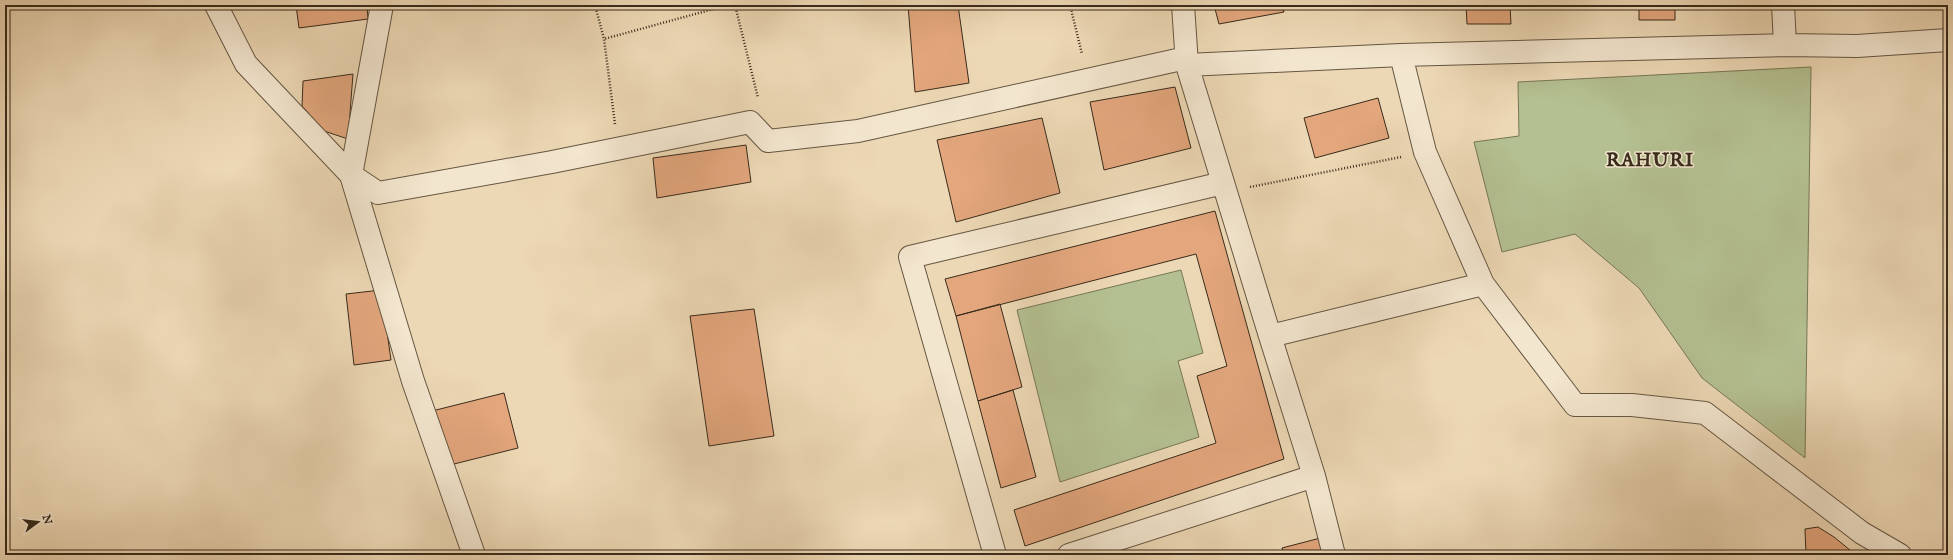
<svg xmlns="http://www.w3.org/2000/svg" width="1953" height="560" font-family="'IM FELL English',serif">
<style>
.green{fill:#b4c091;stroke:#767656}
.building{fill:#e3a67d;stroke:#382b1b}
.lines{fill:none;stroke-linecap:round;stroke-linejoin:round}
.minor-casing{stroke:#655642;stroke-width:24}
.path{stroke:#382b1b;stroke-width:2.5;stroke-dasharray:1 2;stroke-linecap:butt}
.minor{stroke:#f3e6cf;stroke-width:22}
.labels{text-anchor:middle;dominant-baseline:central;stroke-width:3;stroke-linejoin:round;paint-order:stroke}
.district-label{font-size:19px;font-weight:bold;letter-spacing:1px;fill:#382b1b;stroke:#f3e6cf}
</style>
<rect width="100%" height="100%" fill="#edd8b5"/>
<filter id="stains"><feTurbulence type="fractalNoise" baseFrequency=".005" numOctaves="4"/><feColorMatrix values="0 0 0 0 .2 0 0 0 0 .09 0 0 0 0 .02 0 0 0 .5 -.17"/></filter>
<radialGradient id="worn" r=".72"><stop offset=".6" stop-color="#630" stop-opacity="0"/><stop offset="1" stop-color="#630" stop-opacity=".3"/></radialGradient>
<path class="green" d="M1811,67L1805,458L1702,378L1639,288L1575,234L1502,252L1474,142L1519,136L1518,82Z
M1181,270L1203,353L1178,361L1199,437L1060,482L1017,310Z"/>
<path class="building" d="M296,5H367L368,19L299,28Z
M908,5H958L969,83L915,92Z
M1214,5H1282L1284,12L1219,24Z
M1466,5H1510L1511,24H1467Z
M1639,5H1675V20H1639Z
M353,74L348,139L324,131L302,106L303,81Z
M1175,87L1191,148L1104,170L1090,102Z
M1378,98L1389,138L1315,158L1304,118Z
M1042,118L1060,193L956,222L937,140Z
M746,145L751,182L657,198L653,158Z
M1215,211L1284,459L1025,546L1014,510L1216,443L1197,376L1227,366L1196,254L956,316L945,279Z
M381,290L391,360L354,365L346,294Z
M1000,304L1022,387L978,401L956,316Z
M754,309L774,436L709,446L690,316Z
M1013,390L1036,477L1001,488L978,401Z
M504,393L518,448L450,465L432,411Z
M1818,527L1834,537L1856,555H1806L1805,529Z
M1328,536L1332,555H1284L1282,548Z"/>
<g class="lines">
<defs>
<path id="minor" d="M216,5L246,64L351,175L378,193L552,162L750,122L768,141L858,131L1186,58
M382,5L351,175L413,381L474,555
M1183,5L1187,65
M1783,5L1785,45
M1401,55L1785,45L1857,46L1948,40
M1483,284L1270,336L1187,65L1401,55L1425,152L1483,284L1575,405H1632L1705,413L1862,533L1900,555
M1270,336L1314,476L1334,555
M995,555L910,257L1223,183
M1069,555L1314,476"/>
</defs>
<use href="#minor" class="minor-casing"/>
<path class="path" d="M595,5L604,39
M735,5L758,98
M1070,5L1082,54
M615,124L604,39L728,5
M1250,187L1401,157"/>
<use href="#minor" class="minor"/>
</g>
<g class="labels">
<g class="district-label">
<text x="1650" y="161">RAHURI</text>
</g>
</g>
<rect width="1953" height="560" fill="none" stroke="#edd8b5" stroke-width="20"/>
<rect x="6" y="6" width="1941" height="548" fill="none" stroke="#382b1b" stroke-width="2"/>
<rect x="10" y="10" width="1933" height="540" fill="none" stroke="#382b1b"/>
<g transform="translate(38 522) rotate(75)" stroke="#f3e6cf" stroke-width="3" paint-order="stroke">
<path d="M0-3L7 15L0 10L-7 15Z" fill="#382b1b"/>
<text y="-6" font-size="11" font-weight="bold" text-anchor="middle" fill="#382b1b">N</text>
</g>
<rect width="100%" height="100%" filter="url(#stains)"/>
<rect width="100%" height="100%" fill="url(#worn)"/>
</svg>
